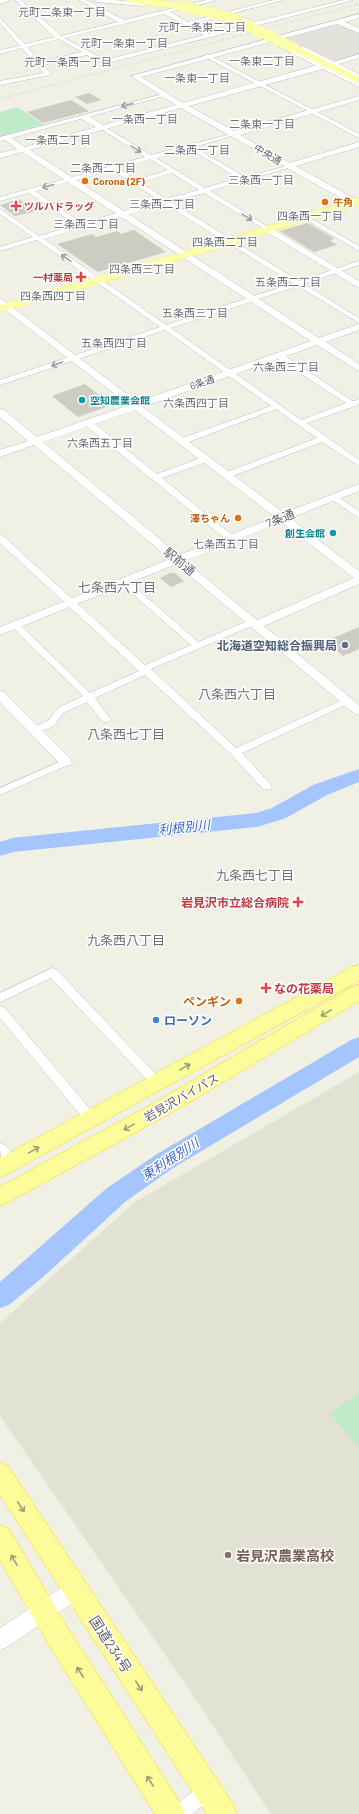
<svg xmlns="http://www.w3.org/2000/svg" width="359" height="1814" font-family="Barlow,'Noto Sans JP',sans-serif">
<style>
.industrial{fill:#e3e2db}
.education{fill:#e2e2d4}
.green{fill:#beeac7}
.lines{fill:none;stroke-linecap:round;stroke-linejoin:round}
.river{fill:#a4c5ff;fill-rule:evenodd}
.building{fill:#cdccc3}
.minor-casing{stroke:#bebfc6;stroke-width:1}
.tertiary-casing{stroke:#bebfc6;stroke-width:1}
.primary-casing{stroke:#fef24e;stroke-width:1}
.trunk-casing{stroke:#f3da00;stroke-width:1}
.minor{fill:#fff;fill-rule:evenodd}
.tertiary{fill:#fff;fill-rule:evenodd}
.primary{fill:#fbffa9;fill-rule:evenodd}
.trunk{fill:#fdfc9a;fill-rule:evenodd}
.rail{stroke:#b9baba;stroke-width:1.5;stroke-dasharray:0.5 2.5;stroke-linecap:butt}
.primary-bridge-casing{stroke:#fef24e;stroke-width:10;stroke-linecap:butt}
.primary-bridge{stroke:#fbffa9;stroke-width:10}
.oneway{stroke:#9d9ea3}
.oneway2{stroke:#9c9d7b}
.food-dot{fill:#e8710a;stroke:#fff;stroke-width:1.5}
.health-dot{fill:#e0444e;stroke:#fff;stroke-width:1.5}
.culture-dot{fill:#0f9aa8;stroke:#fff;stroke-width:1.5}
.service-dot{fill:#5c6f8a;stroke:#fff;stroke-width:1.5}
.shop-dot{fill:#3f7fe0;stroke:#fff;stroke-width:1.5}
.education-dot{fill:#8d6e63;stroke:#fff;stroke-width:1.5}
.labels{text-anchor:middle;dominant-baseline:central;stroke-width:3;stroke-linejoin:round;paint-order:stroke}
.far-street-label{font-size:10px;fill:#5c5e66;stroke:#fff}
.far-food-label{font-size:10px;font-weight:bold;fill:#c56008;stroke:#fff;text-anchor:start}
.far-health-label{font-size:10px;font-weight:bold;fill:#be3a42;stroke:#fff;text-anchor:start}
.far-culture-label{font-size:10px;font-weight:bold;fill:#0d838f;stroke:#fff;text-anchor:start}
.far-neighbourhood-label{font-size:11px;fill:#6c7078;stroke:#fff}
.street-label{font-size:12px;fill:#5c5e66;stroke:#fff}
.service-label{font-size:12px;font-weight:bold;fill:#4e5e75;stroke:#fff;text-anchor:end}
.health-label{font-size:12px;font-weight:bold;fill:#be3a42;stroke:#fff;text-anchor:end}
.food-label{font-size:12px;font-weight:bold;fill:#c56008;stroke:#fff;text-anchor:end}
.shop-label{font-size:12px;font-weight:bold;fill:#366cbe;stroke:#fff;text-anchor:start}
.neighbourhood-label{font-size:13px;fill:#6c7078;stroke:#fff}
.water-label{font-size:13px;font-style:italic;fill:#3b64ce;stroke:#fff}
.near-education-label{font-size:14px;font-weight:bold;fill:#785e54;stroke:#fff;text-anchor:start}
.near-street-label{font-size:14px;fill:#5c5e66;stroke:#fff}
</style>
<rect width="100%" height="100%" fill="#f0f0e4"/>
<path class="industrial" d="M338,23L359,32V55L333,62L283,37Z"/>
<path class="education" d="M359,1072V1814H271L192,1694L0,1416V1323L135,1202Z"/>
<path class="green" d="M17,107L43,124L0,136V112Z
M359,1393V1448L330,1413Z"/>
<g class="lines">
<path class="river" d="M359,769V782L327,795L286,818L257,827L13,852L0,856V842L12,838L256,813L272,808L313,785Z
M359,1037V1057L173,1168L125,1202L42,1278L9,1305L0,1308V1282L107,1188L157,1154L351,1040Z"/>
</g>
<path class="building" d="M89,93L101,100L87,104L75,97Z
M71,100L89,111L43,123L27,112Z
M19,199L36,211L15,216L0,205Z
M308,223L335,239L330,240L337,245L314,252L280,231Z
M134,230L166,252L98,272L57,244L92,234L96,237L117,231L121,234Z
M85,384L112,405L78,417L52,396Z
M170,573H175L184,581L171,587L160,578Z
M359,627V649L343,656L326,641Z"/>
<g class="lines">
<defs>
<path id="minor" d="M0,0H10L0,4Z
M15,0H21L61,36L118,22L79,0H86L124,20L207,0H217L170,12L188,22L274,0H283L192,24L209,34L238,27L231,23L234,21L246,26V28L104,64L87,55L43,65L51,74L50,75L0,85V81L44,73L22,48L0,54V50L20,46L0,23V18L25,44L55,37ZM164,14L204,35L105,60L64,38ZM59,39L82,52L40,62L27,47Z
M93,0H115L146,4L143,6L96,2Z
M344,0H353L255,26L240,19L243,17L255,22Z
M279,45H283L359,83V87L279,47Z
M303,46L359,74V78L301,49L300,48Z
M207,54L359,134V138L205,57L204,56Z
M163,94L168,95L0,141V137Z
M103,126L151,155L235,133V135L194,147L245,177L291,165V167L210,191L270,228V230H266L204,193L171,202L299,281L359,261V265L304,284L359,318V323L298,286L171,328L301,420L346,403L275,357V353H281L352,401L359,400V404L355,406L307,423L359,460V466L322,442L230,477H224V473L317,438L276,409L186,443H180V439L271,406L165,330L0,385V380L160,327L37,240L0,251V247L33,237L0,214V209L39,236L76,225L29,193L0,201V197L145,157L101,129V127ZM188,148L238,178L205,188L156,158ZM150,159L168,170L136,180L118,168ZM112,170L160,201L82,223L35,191ZM172,173L199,190L166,199L140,182ZM165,204C207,231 250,256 293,283L166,325L44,239Z
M305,215L359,246V251L303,218V216Z
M85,421H91L157,474L203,457H209V461L162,478L233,536L234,538L233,540H227L85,425Z
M334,494L359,511V518L331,499L330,497Z
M0,535L3,536L145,665L191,645L120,583L119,581L120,579H126L198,642L250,620H256L258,622L256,624L151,669L236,748L344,699L347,698L352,701L350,703L242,753L271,785L272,787L271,789H263L231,754L145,675L95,698L111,720L109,722H103L87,702L63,713L54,726L40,732H32L31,730L32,728L49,720L58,708L83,696L12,627L10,625L12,623H18L90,693L139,671L0,543Z
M66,759L70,760L71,762L70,764L0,795V788Z
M52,968L56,969L161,1080L163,1083L161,1086L157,1088L153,1086L51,978L0,1002V993Z
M0,1006L4,1007L95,1115L97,1119L95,1123L91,1124L87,1123L0,1018Z
M0,1143C8,1145 14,1156 17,1163L15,1167C1,1172 0,1153 0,1143Z
M208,1783L214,1785L216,1791L214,1797L192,1814H171C175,1804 197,1787 208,1783Z"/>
<path id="tertiary" d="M359,14V18L345,22L359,28V33L337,24L141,77L183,103L321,64H327V68L189,106L234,131L359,96V100L240,135L290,163L359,142V147L296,166L357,200V204H351L181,108L30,150L319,338L359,324V330L326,342L359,364V371L317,345L143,407L284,513L359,484V491L290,518L359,571V584L264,626L359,705V715L355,714L176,564L0,635V627L170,559L34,445L0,457V450L28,441L0,417V409L4,410L37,437L129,405L0,306V299L3,300L137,402L311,341L22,152L0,158V153L17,149L2,138L3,136H9L25,147L96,127L81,119V115H87L103,125L176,105L131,76ZM135,410L275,517L179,555L43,442ZM281,522L354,578L257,620L185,561Z
M359,54V58L332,66L328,64Z
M268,226L359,281V288L265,231V227Z
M0,691L4,692L71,759L72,762L71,765H61L0,702Z
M75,1580L82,1583L85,1590L82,1597L7,1647L0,1650V1628L68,1583Z"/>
<path id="primary" d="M126,0H151L181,3L185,6L181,9L130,3Z
M294,45L359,77V84L291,50L290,48L291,46Z
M359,198V204L199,254L0,312V305L191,250Z"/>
<path id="trunk" d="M359,965V981L7,1174L0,1177V1158L352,967Z
M359,985V1001L173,1112L7,1203L0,1206V1187L159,1100L352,987Z
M0,1463L8,1466L233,1804L237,1814H207L0,1495Z
M0,1525L9,1529L67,1627L181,1804L185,1814H155L49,1645L0,1560Z"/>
</defs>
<use href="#minor" class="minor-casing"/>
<use href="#tertiary" class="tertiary-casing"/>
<use href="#primary" class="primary-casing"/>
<use href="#trunk" class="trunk-casing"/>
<use href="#minor" class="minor"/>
<use href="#tertiary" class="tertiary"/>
<use href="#primary" class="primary"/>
<use href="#trunk" class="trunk"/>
<path class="rail" d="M0,99L359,4"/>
<defs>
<path id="primary-bridge" d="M181,6L229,17L294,48"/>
</defs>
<use href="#primary-bridge" class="primary-bridge-casing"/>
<use href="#primary-bridge" class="primary-bridge"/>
</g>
<defs><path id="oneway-shaft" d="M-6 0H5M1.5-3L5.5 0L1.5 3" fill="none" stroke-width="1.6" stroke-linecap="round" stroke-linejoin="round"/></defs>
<g class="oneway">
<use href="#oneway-shaft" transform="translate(127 105) rotate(165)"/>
<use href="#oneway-shaft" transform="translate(136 149) rotate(32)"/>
<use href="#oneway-shaft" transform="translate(48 186) rotate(165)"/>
<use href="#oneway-shaft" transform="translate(247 217) rotate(31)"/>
<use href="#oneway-shaft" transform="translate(66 258) rotate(-145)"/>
<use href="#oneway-shaft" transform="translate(57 364) rotate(161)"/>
</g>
<g class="oneway2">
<use href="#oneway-shaft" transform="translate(326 1013) rotate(148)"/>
<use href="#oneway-shaft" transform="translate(185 1067) rotate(-29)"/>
<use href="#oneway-shaft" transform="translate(129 1127) rotate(151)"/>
<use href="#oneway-shaft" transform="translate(34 1150) rotate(-29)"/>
<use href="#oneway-shaft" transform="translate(21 1507) rotate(57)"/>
<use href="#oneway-shaft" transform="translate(14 1560) rotate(-120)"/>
<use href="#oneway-shaft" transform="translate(80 1672) rotate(-123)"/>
<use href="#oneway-shaft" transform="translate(139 1686) rotate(57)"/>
<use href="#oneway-shaft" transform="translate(150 1781) rotate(-123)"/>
</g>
<g class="food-dot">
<circle cx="85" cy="181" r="4"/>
<circle cx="325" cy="202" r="4"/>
<circle cx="238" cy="518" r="4"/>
<circle cx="239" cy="1001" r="4"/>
</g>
<g class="health-dot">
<path d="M14 200h4v4h4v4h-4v4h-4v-4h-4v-4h4z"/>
<path d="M79 271h4v4h4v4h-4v4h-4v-4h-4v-4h4z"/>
<path d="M296 896h4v4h4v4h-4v4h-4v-4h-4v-4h4z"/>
<path d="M264 982h4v4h4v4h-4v4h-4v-4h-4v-4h4z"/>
</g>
<g class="culture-dot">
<circle cx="82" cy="400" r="4"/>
<circle cx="333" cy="533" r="4"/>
</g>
<circle class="service-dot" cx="345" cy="645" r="4"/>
<circle class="shop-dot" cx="156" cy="1020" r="4"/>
<circle class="education-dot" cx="228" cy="1555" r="4"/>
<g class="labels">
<g class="far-street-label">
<text transform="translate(268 154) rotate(30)">中央通</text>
<text transform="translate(202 382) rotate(-19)">6条通</text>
</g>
<g class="far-food-label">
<text x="93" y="181">Corona (2F)</text>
<text x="333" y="202">牛角</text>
<text x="230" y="518" text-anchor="end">澤ちゃん</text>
</g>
<g class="far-health-label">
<text x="24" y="206">ツルハドラッグ</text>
<text x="73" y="277" text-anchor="end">一村薬局</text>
</g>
<g class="far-culture-label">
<text x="90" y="400">空知農業会館</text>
<text x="325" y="533" text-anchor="end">創生会館</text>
</g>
<g class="far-neighbourhood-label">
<text x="62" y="11">元町二条東一丁目</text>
<text x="202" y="26">元町一条東二丁目</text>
<text x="124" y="42">元町一条東一丁目</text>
<text x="262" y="60">一条東二丁目</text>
<text x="68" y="61">元町一条西一丁目</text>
<text x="197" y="77">一条東一丁目</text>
<text x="145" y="118">一条西一丁目</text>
<text x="262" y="123">二条東一丁目</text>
<text x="58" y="139">一条西二丁目</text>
<text x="197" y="149">二条西一丁目</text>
<text x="103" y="167">二条西二丁目</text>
<text x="261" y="179">三条西一丁目</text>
<text x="162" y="203">三条西二丁目</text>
<text x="310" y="215">四条西一丁目</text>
<text x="86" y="223">三条西三丁目</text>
<text x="225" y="241">四条西二丁目</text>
<text x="142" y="268">四条西三丁目</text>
<text x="288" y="281">五条西二丁目</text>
<text x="53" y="295">四条西四丁目</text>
<text x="195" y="312">五条西三丁目</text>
<text x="114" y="342">五条西四丁目</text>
<text x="286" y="366">六条西三丁目</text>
<text x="196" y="402">六条西四丁目</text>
<text x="100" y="442">六条西五丁目</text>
<text x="226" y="543">七条西五丁目</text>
</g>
<g class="street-label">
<text transform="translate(280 518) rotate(-22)">7条通</text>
<text transform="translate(180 561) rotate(39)">駅前通</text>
<text transform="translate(181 1097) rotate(-30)">岩見沢バイパス</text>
</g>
<g class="service-label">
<text x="337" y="645">北海道空知総合振興局</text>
</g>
<g class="health-label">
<text x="289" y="902">岩見沢市立総合病院</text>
<text x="274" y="988" text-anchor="start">なの花薬局</text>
</g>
<g class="food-label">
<text x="231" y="1001">ペンギン</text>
</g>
<g class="shop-label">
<text x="164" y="1020">ローソン</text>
</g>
<g class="neighbourhood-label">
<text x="117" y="587">七条西六丁目</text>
<text x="237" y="694">八条西六丁目</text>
<text x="126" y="734">八条西七丁目</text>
<text x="255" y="875">九条西七丁目</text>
<text x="126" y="940">九条西八丁目</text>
</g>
<g class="water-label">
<text transform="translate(184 827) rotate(-6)">利根別川</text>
<text transform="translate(170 1159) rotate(-33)">東利根別川</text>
</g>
<g class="near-education-label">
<text x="236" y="1555">岩見沢農業高校</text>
</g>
<g class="near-street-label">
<text transform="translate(111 1644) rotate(57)">国道234号</text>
</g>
</g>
</svg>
